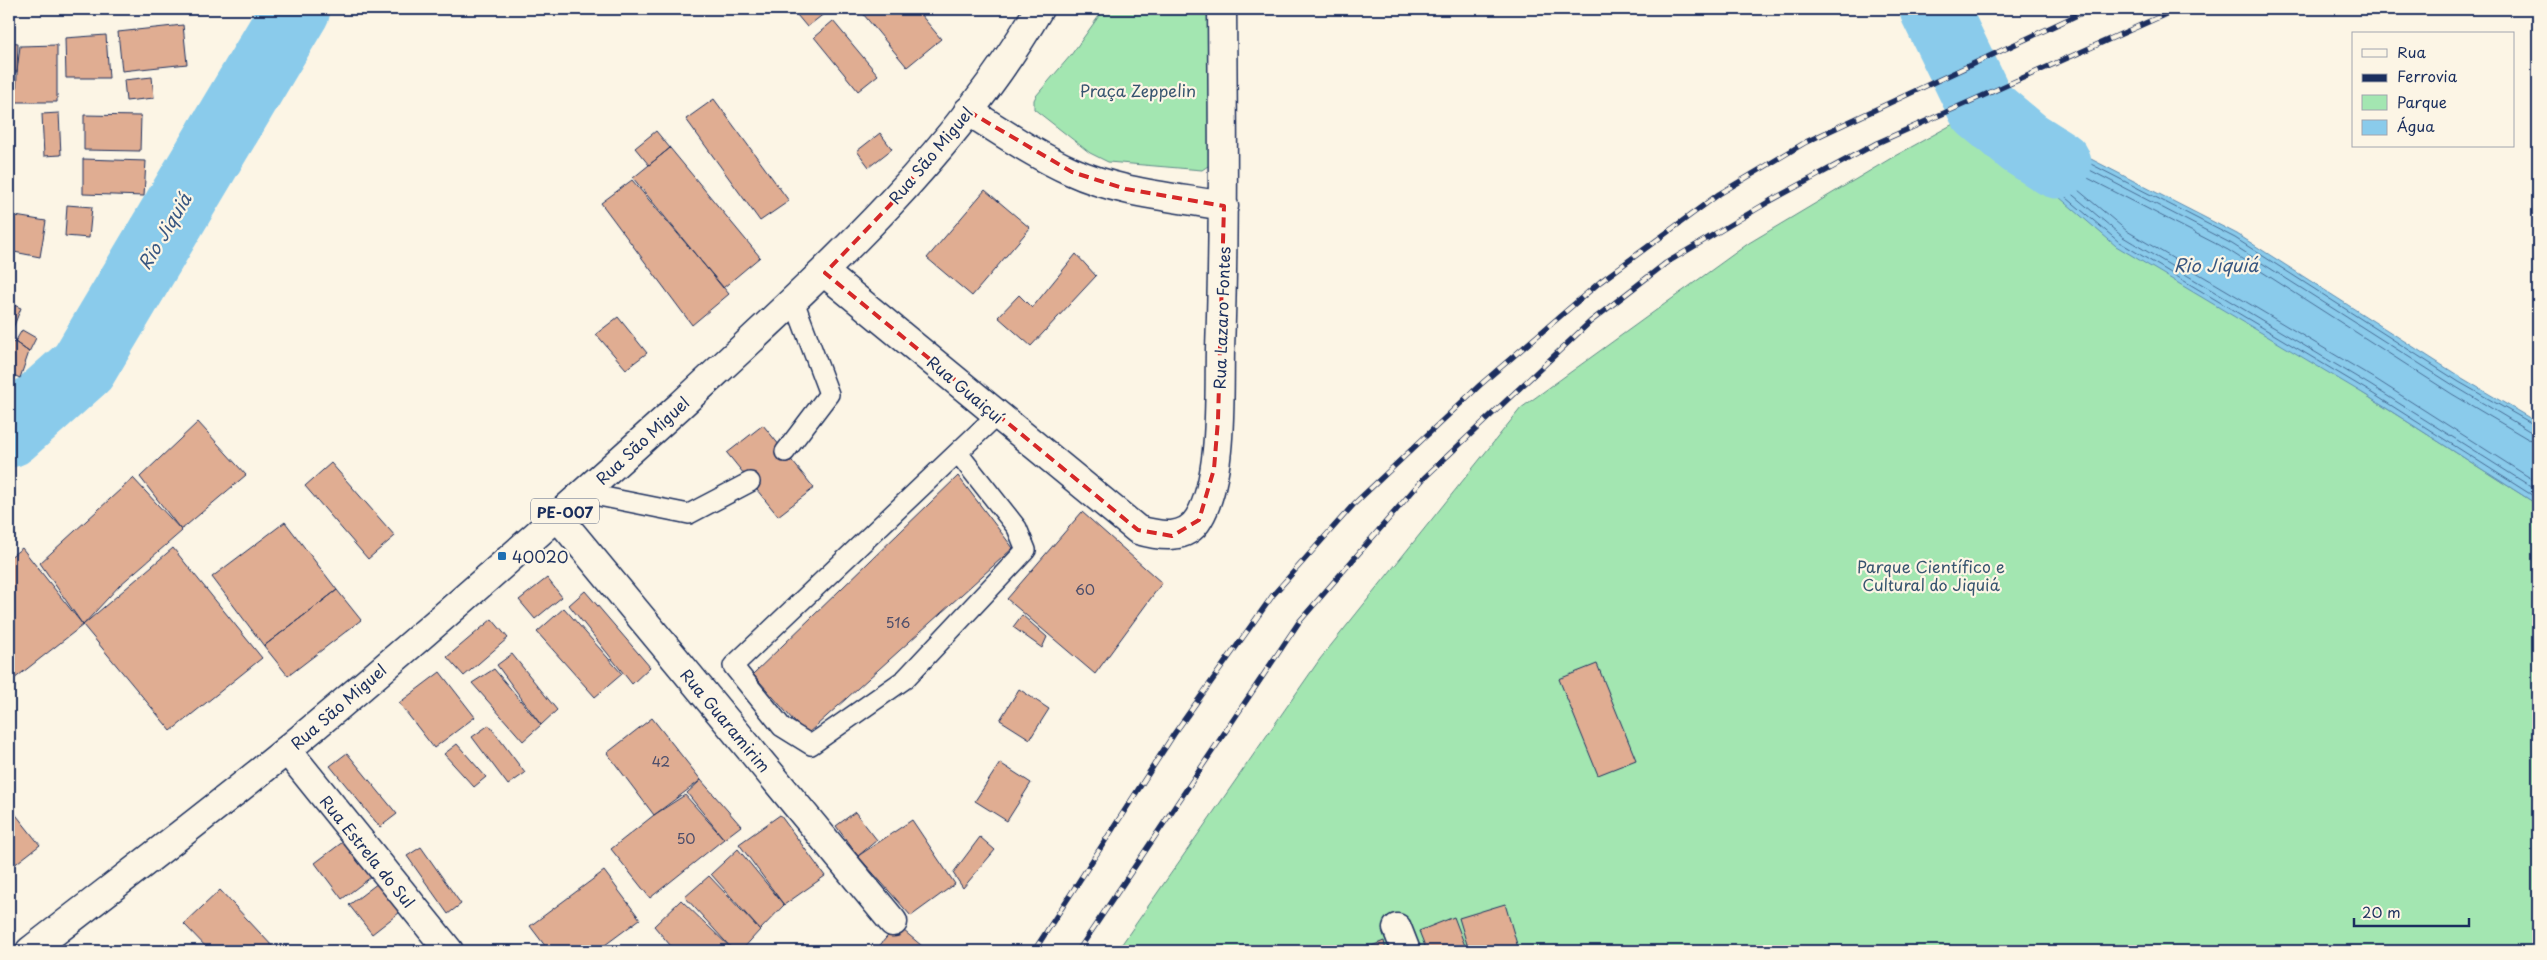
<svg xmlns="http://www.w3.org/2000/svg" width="2547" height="960" font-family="'Playpen Sans',sans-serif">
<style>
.green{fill:#a3e6b1;stroke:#5f8a88}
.water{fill:#8acbeb;stroke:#5e8db3}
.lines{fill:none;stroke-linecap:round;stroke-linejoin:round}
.shore{stroke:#476d96;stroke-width:1}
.river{stroke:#8acbeb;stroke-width:69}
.building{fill:#e0ad92;stroke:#1b2f5e}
.lane-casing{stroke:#1b2f5e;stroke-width:22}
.street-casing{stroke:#1b2f5e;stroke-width:31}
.primary-casing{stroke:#1b2f5e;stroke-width:31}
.lane{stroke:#fcf5e5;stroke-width:19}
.street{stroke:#fcf5e5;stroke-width:28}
.primary{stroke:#fcf5e5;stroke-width:28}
.rail-casing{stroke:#1b2f5e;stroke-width:5.5}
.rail{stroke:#fcf5e5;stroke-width:4;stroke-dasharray:11;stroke-linecap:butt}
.marked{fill:none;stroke:#d62828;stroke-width:4;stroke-dasharray:10 6;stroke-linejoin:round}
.poi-dot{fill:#1f6fb2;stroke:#fcf5e5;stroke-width:2}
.labels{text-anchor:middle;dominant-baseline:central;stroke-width:4.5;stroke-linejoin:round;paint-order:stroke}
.number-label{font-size:14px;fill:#4c4e6b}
.shield{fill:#fcf5e5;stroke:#5e6a86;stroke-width:1}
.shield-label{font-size:15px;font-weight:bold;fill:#1b2f5e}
.park-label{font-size:16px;fill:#36546f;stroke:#fcf5e5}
.street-label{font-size:16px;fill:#1b2f5e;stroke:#fcf5e5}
.poi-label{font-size:16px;fill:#1b2f5e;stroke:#fcf5e5;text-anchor:start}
.water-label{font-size:18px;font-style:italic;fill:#375681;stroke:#fcf5e5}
</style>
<rect width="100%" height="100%" fill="#fcf5e5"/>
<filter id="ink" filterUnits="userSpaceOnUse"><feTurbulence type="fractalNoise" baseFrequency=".02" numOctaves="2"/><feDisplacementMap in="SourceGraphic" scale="10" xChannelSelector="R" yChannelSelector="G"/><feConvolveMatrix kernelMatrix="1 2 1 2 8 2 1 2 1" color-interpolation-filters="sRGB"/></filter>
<g filter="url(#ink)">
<path class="green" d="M1104,9H1213L1211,164L1202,170L1108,162L1090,153L1034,109V100L1036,96L1071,55Z
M1966,117L1992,142L2364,394L2538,505V951H1117L1320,659L1521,408L1749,243L1893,157Z"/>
<path class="water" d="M1996,100L2089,158L2237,234L2462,378L2538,423V505L2364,394L2116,246L1966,117Z"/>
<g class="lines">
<path class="shore" d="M2538,427L2459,382L2235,238L2087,162L1997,107L1976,117L1996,138L2119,242L2367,390L2538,499
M2538,433L2531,432L2456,387L2232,244L2084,167L1997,114L1987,119L2000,134L2123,237L2370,385L2538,491
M2538,441L2528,439L2452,394L2228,250L2080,174L2032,144L2029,145V149L2127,231L2374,378L2538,483"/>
<path class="river" d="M1934,9L1982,108L2024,143L2057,164
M9,433L83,367L296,9"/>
</g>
<path class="building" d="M792,9H821L825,13L807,27Z
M859,9H916L941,39L907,67Z
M833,21L878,75L858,91L814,37Z
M183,25L187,64L122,71L118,32Z
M106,35L109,78H66L65,38Z
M9,42L18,43L17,72H9Z
M57,45V102H16L17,72L20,46Z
M152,77L154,98L126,101L124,80Z
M714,99L789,201L760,221L686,119Z
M59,113L61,155L44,156L42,114Z
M84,115L141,116L140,151L84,150Z
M656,131L670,148L649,165L635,148Z
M880,133L892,149L869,167L857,151Z
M670,148L760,257L723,288L633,178Z
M83,159L146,161L144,196L83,194Z
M632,180L729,294L692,325L601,203Z
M985,190L1030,228L972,296L927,258Z
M67,205L92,207L89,238L65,236Z
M9,215L46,221L40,257L9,251Z
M1076,254L1096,276L1031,346L998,317L1019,295L1032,308Z
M9,303L21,308L9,338Z
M618,317L647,353L626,369L596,334Z
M22,330L36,338L29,352L15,342Z
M15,342L29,352L20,378L9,373V344Z
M198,422L246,475L181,530L140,477Z
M763,425L814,488L778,516L727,453Z
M331,463L395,536L368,559L305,486Z
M958,476L1013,548L806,735L753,674Z
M133,478L182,531L120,585L83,625L40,563Z
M1082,512L1162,583L1095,674L1007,599Z
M285,522L337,590L264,646L212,577Z
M22,548L83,625L9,683V558Z
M173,548L262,658L171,731L83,625Z
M547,578L562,597L535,619L519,600Z
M337,590L361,620L288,676L264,646Z
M585,591L650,667L632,684L569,605Z
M564,608L622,674L595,697L537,632Z
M1022,615L1047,637L1042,648L1013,627Z
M492,619L508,638L464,676L447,657Z
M512,654L557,710L541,725L497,665Z
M1597,664L1636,760L1598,775L1559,679Z
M494,669L541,725L523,741L472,683Z
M440,672L475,717L434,748L399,703Z
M1019,689L1049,709L1030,739L1000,720Z
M652,718L701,780L654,815L607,753Z
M489,725L525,773L508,785L472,737Z
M457,744L486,777L474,787L444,754Z
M347,753L397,814L380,827L330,766Z
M1000,763L1031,783L1007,821L975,801Z
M701,780L741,826L724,839L687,793Z
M685,795L724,839L650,898L611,849L654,815Z
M9,806L40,845L9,869Z
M855,812L877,840L858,856L836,826Z
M780,815L825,876L784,905L739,844Z
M912,820L955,884L911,916L858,856Z
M352,835L379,871L342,899L315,863Z
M980,837L995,850L963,888L953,873Z
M421,847L461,904L448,914L407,856Z
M738,849L784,905L760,930L711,874Z
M604,871L640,919L597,951H549L530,926Z
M709,876L760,930L741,951H734L685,897Z
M382,880L404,909L372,934L349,905Z
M220,890L274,948L271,951H210L184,924Z
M681,900L734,951H675L654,926Z
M1505,904L1519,951H1469L1459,918Z
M1454,917L1467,951H1427L1419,931Z
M897,925L928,951H875Z
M1384,941L1386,951H1359Z"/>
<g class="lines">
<defs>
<path id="lane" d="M785,452L829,394L794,301
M958,453L1017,528L1026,550L905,679L811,745L782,727L733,666L997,415
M584,493L689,514L750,482"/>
<path id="street" d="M968,111C1002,132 1035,155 1071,171C1119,193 1173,197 1224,206
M825,273L1138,530C1159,536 1186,541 1199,518C1223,478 1219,397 1220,350C1224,236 1223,123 1222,9
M558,517L893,922
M287,750L449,951
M1397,928L1406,951"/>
<path id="primary" d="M30,951C116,884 204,818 288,749C422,638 552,522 681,405C811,284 948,164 1039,9"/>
</defs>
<use href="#lane" class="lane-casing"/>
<use href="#street" class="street-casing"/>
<use href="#primary" class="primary-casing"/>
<use href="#lane" class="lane"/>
<use href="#street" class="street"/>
<use href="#primary" class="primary"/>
<defs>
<path id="rail" d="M1034,951L1174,734L1273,595L1354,504L1480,385L1600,282L1719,194L1806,142L2090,9
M1078,951L1299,622L1424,478L1590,322L1666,263L1770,201L1877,143L2177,9"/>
</defs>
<use href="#rail" class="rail-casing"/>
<use href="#rail" class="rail"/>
</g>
</g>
<path class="marked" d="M968,111L1072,172L1126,189L1224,206L1218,420L1214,469L1199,520L1172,536L1138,530L825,273L891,204Z"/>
<rect class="poi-dot" x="497" y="551" width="10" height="10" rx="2.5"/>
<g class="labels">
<g class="number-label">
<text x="1085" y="589">60</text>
<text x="898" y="622">516</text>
<text x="661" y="761">42</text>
<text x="686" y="838">50</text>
</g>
<rect class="shield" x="531" y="498.5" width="68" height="25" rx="4"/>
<g class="shield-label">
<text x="565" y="511">PE-007</text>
</g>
<g class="park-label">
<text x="1138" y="90">Praça Zeppelin</text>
<text x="1931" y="566">Parque Científico e<tspan x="1931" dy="18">Cultural do Jiquiá</tspan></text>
</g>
<g class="street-label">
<text transform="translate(930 155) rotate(-50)">Rua São Miguel</text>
<text transform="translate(1221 318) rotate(-88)">Rua Lazaro Fontes</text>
<text transform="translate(966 389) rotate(40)">Rua Guaiçuí</text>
<text transform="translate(642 440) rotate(-43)">Rua São Miguel</text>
<text transform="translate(338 706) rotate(-41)">Rua São Miguel</text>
<text transform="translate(726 720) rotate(50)">Rua Guaramirim</text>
<text transform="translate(368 851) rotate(51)">Rua Estrela do Sul</text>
</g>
<g class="poi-label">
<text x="512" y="556">40020</text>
</g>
<g class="water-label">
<text transform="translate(164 231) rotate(-59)">Rio Jiquiá</text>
<text x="2216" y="264">Rio Jiquiá</text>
</g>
</g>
<rect width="2547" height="960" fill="none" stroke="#fcf5e5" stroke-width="30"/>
<rect x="15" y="15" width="2517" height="930" fill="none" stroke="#1b2f5e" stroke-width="2" filter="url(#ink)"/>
<rect x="2352" y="32" width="162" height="115" fill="#fcf5e5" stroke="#a2a6af"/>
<rect x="2362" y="49" width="25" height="8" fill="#fcf5e5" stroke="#a2a6af"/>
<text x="2397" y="58" font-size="15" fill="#1b2f5e">Rua</text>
<rect x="2362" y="74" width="25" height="8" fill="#1b2f5e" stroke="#a2a6af"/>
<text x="2397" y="82" font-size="15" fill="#1b2f5e">Ferrovia</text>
<rect x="2362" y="95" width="25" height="15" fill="#a3e6b1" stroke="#a2a6af"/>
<text x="2397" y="108" font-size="15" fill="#1b2f5e">Parque</text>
<rect x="2362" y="120" width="25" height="15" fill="#8acbeb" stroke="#a2a6af"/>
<text x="2397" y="132" font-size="15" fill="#1b2f5e">Água</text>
<path d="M2354 918v8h115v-8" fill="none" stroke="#1b2f5e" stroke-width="2.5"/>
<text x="2362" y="918" font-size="15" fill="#1b2f5e" stroke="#fcf5e5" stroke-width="4" paint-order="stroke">20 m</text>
</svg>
